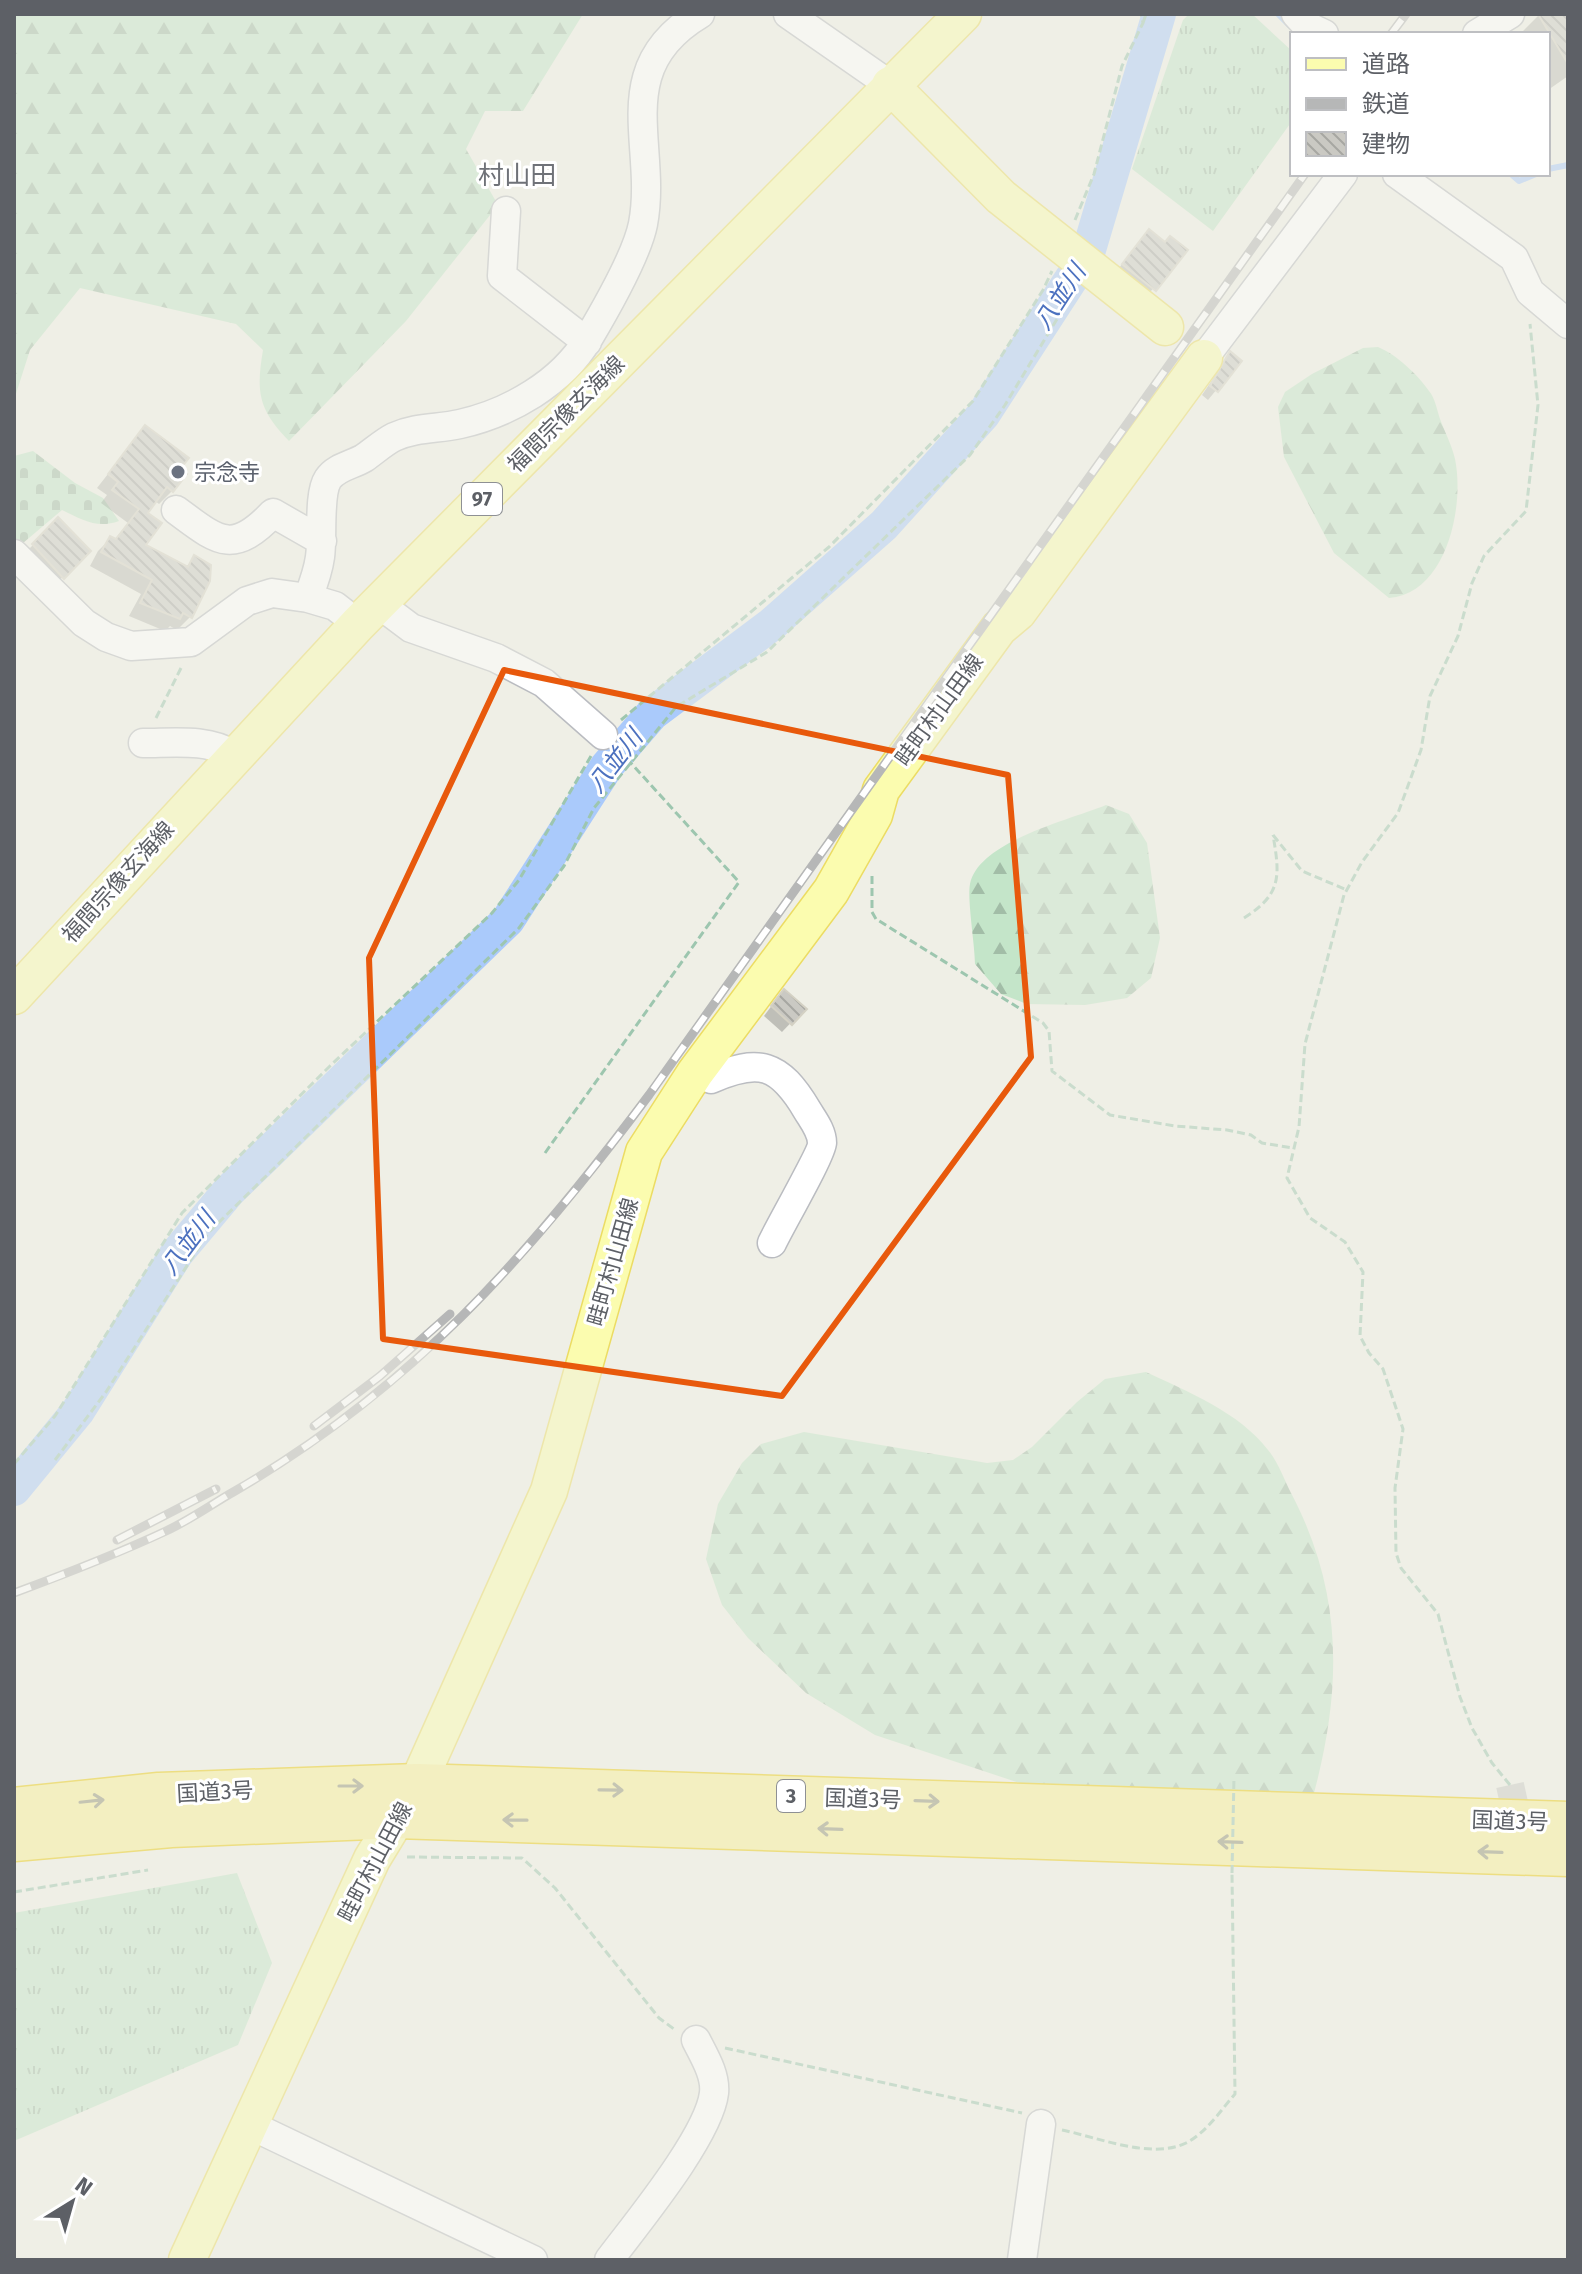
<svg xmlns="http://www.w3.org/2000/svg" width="1582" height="2274" font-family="'Fira Sans','Noto Sans JP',sans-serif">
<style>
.grass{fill:url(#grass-tufts)}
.forest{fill:url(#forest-firs)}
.cemetery{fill:url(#cemetery-stones)}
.shadow{fill:#0003}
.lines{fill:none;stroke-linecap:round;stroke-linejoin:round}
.stream{stroke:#aacafb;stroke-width:6}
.river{stroke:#aacafb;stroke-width:34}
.building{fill:url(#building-back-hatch);stroke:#d4d1c4;stroke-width:2}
.minor-tunnel{stroke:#cacbc6;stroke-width:28;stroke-dasharray:28 14;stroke-linecap:butt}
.minor-casing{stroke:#babcc1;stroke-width:31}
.major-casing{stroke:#ecdc63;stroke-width:39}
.highway-casing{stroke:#ebca0a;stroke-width:45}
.path{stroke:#9dc6af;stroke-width:3;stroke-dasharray:8 4;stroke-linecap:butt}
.minor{stroke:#fff;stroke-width:28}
.major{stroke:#fbfcaf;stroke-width:36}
.highway{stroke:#f8ef94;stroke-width:42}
.rail-casing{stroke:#b6b7b7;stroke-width:9}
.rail{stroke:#fff;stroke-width:6;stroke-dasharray:18;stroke-linecap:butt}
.path-bridge{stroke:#9dc6af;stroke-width:3;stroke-dasharray:8 4;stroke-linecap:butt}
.oneway{stroke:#939276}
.marked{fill:none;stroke:#e8590c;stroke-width:6;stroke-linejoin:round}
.worship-dot{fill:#6b7280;stroke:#fff;stroke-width:3}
.labels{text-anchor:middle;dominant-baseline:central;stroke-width:6;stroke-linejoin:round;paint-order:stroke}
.shield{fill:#fff;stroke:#8e9094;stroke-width:2}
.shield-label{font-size:20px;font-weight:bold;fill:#5d6066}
.street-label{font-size:22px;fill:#5d6066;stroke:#fff}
.worship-label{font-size:22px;fill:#5b616d;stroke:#fff;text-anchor:start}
.water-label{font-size:24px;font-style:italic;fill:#4c71bf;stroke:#fff}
.quarter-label{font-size:26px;fill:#6f7278;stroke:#fff}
</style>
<defs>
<pattern id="grass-tufts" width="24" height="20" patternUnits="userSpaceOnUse" patternTransform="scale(2)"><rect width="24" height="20" fill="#c4e5c9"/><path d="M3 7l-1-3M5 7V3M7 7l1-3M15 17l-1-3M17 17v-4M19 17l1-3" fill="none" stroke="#a2bda7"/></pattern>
<pattern id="forest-firs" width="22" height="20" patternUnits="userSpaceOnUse" patternTransform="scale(2)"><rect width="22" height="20" fill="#c4e5c9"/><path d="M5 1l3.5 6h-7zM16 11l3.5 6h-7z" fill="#a2bda7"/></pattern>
<pattern id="cemetery-stones" width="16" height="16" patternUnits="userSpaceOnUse" patternTransform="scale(2)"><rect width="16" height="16" fill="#c4e5c9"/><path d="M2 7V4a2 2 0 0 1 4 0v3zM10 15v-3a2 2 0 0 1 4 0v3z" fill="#a2bda7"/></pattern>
<pattern id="building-back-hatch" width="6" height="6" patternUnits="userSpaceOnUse" patternTransform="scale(2)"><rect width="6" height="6" fill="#cac9c3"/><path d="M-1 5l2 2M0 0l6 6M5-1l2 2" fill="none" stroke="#a7a7a2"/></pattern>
</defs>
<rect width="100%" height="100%" fill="#efefe6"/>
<path class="grass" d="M1189,14H1252L1292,51V121L1213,231L1132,169L1183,20Z
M237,1873L272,1963L238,2045L14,2141V1913Z"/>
<path class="forest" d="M14,14H583L523,111H485L466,149L498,205L406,321L289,441C258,409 256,392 263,350L236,324L80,288L30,350L14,400Z
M1378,347C1397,355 1417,374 1429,391C1435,398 1437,410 1440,419C1445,432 1452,446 1455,459C1465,507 1446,594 1389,598L1334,553L1284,457L1278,407L1285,392L1312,374L1363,348Z
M1106,805L1129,814L1147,843L1160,938L1151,978L1127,998L1085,1005L1027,1004L1001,994L975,964C975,945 967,900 970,884C979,841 1070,820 1106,805Z
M1146,1372C1188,1392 1239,1412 1268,1450C1278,1462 1284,1479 1291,1493C1348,1601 1341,1704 1307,1818L1107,1812L875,1735L806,1693L748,1638L722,1605L706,1559L718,1504L742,1463L761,1444L804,1432L987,1463L1013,1460L1032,1447L1077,1402L1105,1379Z"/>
<path class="cemetery" d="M33,451L75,483L103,498L119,521C97,529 83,520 62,510L16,549L14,456Z"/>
<path class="shadow" d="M1540,14L1568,16V76L1548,90V34H1520Z
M1149,231L1165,244L1185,250L1141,303L1110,279Z
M1230,354L1240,361L1208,400L1202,395Z
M145,427L178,469L172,491L159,504L154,500L145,513L143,546L185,568L194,558L190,617L177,630L170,626L165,631L129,616L141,594L90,566L98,551L111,538L114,540L128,523L101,503L107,495L97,488Z
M58,520L88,551L49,591L20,558Z
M776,1000L804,1009L782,1032L764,1016Z"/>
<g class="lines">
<path class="stream" d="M1278,14L1290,26
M1548,169L1568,165
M1511,174L1519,181L1536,174"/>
<path class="river" d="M14,1489L78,1411L177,1253L229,1191L508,920L607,766L652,714L772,624L884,525L983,415L1088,253L1159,14"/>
</g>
<path class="building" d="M1538,14H1568V64Z
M1149,229L1165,242L1170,236L1188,250L1156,291L1122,264Z
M1230,351L1242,361L1218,392L1210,386Z
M145,425L189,458L180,469L187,474L173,492L167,487L148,513L162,523L146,545L188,567L194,555L211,565L210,581L192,618L183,613L180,619L140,603L152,580L101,552L110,536L116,539L139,509L112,490L118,482L108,474Z
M58,517L91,551L64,579L32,544Z
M784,989L807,1009L792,1025L771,1006Z"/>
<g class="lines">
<path class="minor-tunnel" d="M1510,1785L1521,1835"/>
<defs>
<path id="minor" d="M788,14L890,85
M1296,14L1307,26L1324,34
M1477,34L1510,14
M1397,174L1514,258L1530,292L1568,324
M506,211L502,276L587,342
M1204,358L1343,174
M176,510C218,541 232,556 273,513L322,541
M14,554L84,623L106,637L131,646L191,642L247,601L272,593L308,598
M379,604L411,628L496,658L544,683L603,735
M358,624L335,606L308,598C313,585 318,572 320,557C323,538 318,494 328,479C336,467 352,465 364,458C374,451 384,442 394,437C416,427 438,429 460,424C509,413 562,383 588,339C604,312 637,254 643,224C658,145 608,69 700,14
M143,743C173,743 208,738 234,755
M695,1073L711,1079C759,1058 779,1063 807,1110C813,1120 822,1131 822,1143C822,1153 780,1226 772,1243
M248,2124L533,2260
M609,2260C636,2224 709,2136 714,2093C716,2075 704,2056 696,2040
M1022,2260L1041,2124"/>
<path id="major" d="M890,85L1001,197L1165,327
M14,996L358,624L963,14
M187,2260L372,1859L417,1785L549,1491L644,1152L695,1073L831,891L874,815L881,790L999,628L1018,612L1204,358"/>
<path id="highway" d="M14,1809L159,1794L417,1785L1568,1823
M14,1840L171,1826L396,1817L1568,1855"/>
</defs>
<use href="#minor" class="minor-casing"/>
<use href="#major" class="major-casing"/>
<use href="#highway" class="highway-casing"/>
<path class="path" d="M1143,23L1146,14
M1075,220L1094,174L1122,66L1143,23L1141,14
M156,718L181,668
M621,720L829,547L973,401L1043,290L1052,271
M1273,835L1302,871L1347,890
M872,876V912L876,919L1043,1023L1049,1031L1052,1071L1110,1115L1175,1126L1227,1130L1251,1135L1262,1143L1293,1148
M1244,918C1282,894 1280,876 1273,835
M545,1153L739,882L620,751
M55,1460L106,1392L208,1233L519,928L564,866L594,808L676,707L767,652L970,455L1005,405L1074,291
M14,1464L55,1416L182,1213L330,1066L492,913L519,880L591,756
M1510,1785L1492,1763L1472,1728L1460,1697L1438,1614L1401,1568L1396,1553L1395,1488L1403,1429L1383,1369L1369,1353L1360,1336L1363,1272L1345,1242L1310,1218L1287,1178L1299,1127L1305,1044L1344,895L1362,862L1398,813L1421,750L1430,696L1458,636L1472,583L1484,556L1526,511L1538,405L1530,324
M407,1857L522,1858L555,1888L659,2018L674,2029
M14,1892L148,1870
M725,2048L1022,2113
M1062,2130C1097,2137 1151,2160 1186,2143C1206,2133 1221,2110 1235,2094L1232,1874"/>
<use href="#minor" class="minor"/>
<use href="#major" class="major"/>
<use href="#highway" class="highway"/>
<defs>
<path id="rail" d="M1391,34L1406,14
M314,1426L380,1376L450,1314
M117,1540L216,1489
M14,1593C65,1574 117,1554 166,1531C190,1520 212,1504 235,1491C412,1388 528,1257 649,1095L1305,174"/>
</defs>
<use href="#rail" class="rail-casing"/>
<use href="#rail" class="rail"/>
<path class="path-bridge" d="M1232,1873L1234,1777"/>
</g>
<defs><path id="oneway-shaft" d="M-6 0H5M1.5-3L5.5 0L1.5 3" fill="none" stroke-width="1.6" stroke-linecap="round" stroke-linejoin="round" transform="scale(2)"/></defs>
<g class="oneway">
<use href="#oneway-shaft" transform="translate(351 1786)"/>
<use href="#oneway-shaft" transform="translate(611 1790) rotate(1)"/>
<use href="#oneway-shaft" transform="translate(92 1801) rotate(-6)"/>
<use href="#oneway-shaft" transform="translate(927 1801) rotate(2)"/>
<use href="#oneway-shaft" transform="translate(515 1820) rotate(-179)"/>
<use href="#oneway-shaft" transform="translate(830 1829) rotate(-178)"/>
<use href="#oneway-shaft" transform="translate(1230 1842) rotate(-178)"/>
<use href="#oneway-shaft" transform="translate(1490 1852) rotate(-178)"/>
</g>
<path d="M0 0H1582V2274H0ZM504,670L1008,775L1031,1057L782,1396L383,1339L369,958Z" fill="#efefe6" fill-opacity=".55" fill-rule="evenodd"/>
<path class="marked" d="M504,670L1008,775L1031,1057L782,1396L383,1339L369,958Z"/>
<circle class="worship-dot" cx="178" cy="472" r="8"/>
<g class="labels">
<g class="shield">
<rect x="462" y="483" width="40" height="32" rx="6"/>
<rect x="777" y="1780" width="28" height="32" rx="6"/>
</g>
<g class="shield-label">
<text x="482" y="499">97</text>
<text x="791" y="1796">3</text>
</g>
<g class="street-label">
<text transform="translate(566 414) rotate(-45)">福間宗像玄海線</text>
<text transform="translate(939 710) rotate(-54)">畦町村山田線</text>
<text transform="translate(118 882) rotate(-48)">福間宗像玄海線</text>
<text transform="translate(613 1262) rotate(-74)">畦町村山田線</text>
<text transform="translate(215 1792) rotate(-3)">国道3号</text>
<text transform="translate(863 1799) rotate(2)">国道3号</text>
<text transform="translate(1510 1821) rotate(2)">国道3号</text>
<text transform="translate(375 1862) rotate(-62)">畦町村山田線</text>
</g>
<g class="worship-label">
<text x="194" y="472">宗念寺</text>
</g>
<g class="water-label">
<text transform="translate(1060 297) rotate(-57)">八並川</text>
<text transform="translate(615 761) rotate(-52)">八並川</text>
<text transform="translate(188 1243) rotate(-53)">八並川</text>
</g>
<g class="quarter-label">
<text x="517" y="175">村山田</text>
</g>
</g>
<rect width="1582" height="2274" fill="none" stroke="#5d6066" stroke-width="32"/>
<rect x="1290" y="32" width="260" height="144" fill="#ffffff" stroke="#bebfc2" stroke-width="2"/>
<rect x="1306" y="58" width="40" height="12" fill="#fbfcaf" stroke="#bebfc2" stroke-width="2"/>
<text x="1362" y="72" font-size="24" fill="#5d6066">道路</text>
<rect x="1306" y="98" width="40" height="12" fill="#b6b7b7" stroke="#bebfc2" stroke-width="2"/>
<text x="1362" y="112" font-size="24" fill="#5d6066">鉄道</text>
<rect x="1306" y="132" width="40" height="24" fill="url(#building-back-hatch)" stroke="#bebfc2" stroke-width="2"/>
<text x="1362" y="152" font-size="24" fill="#5d6066">建物</text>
<g transform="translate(72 2202) rotate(37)" stroke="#ffffff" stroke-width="6" paint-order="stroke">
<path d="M0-6L14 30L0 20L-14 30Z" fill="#5d6066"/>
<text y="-12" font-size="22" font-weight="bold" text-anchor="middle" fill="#5d6066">N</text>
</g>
</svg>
